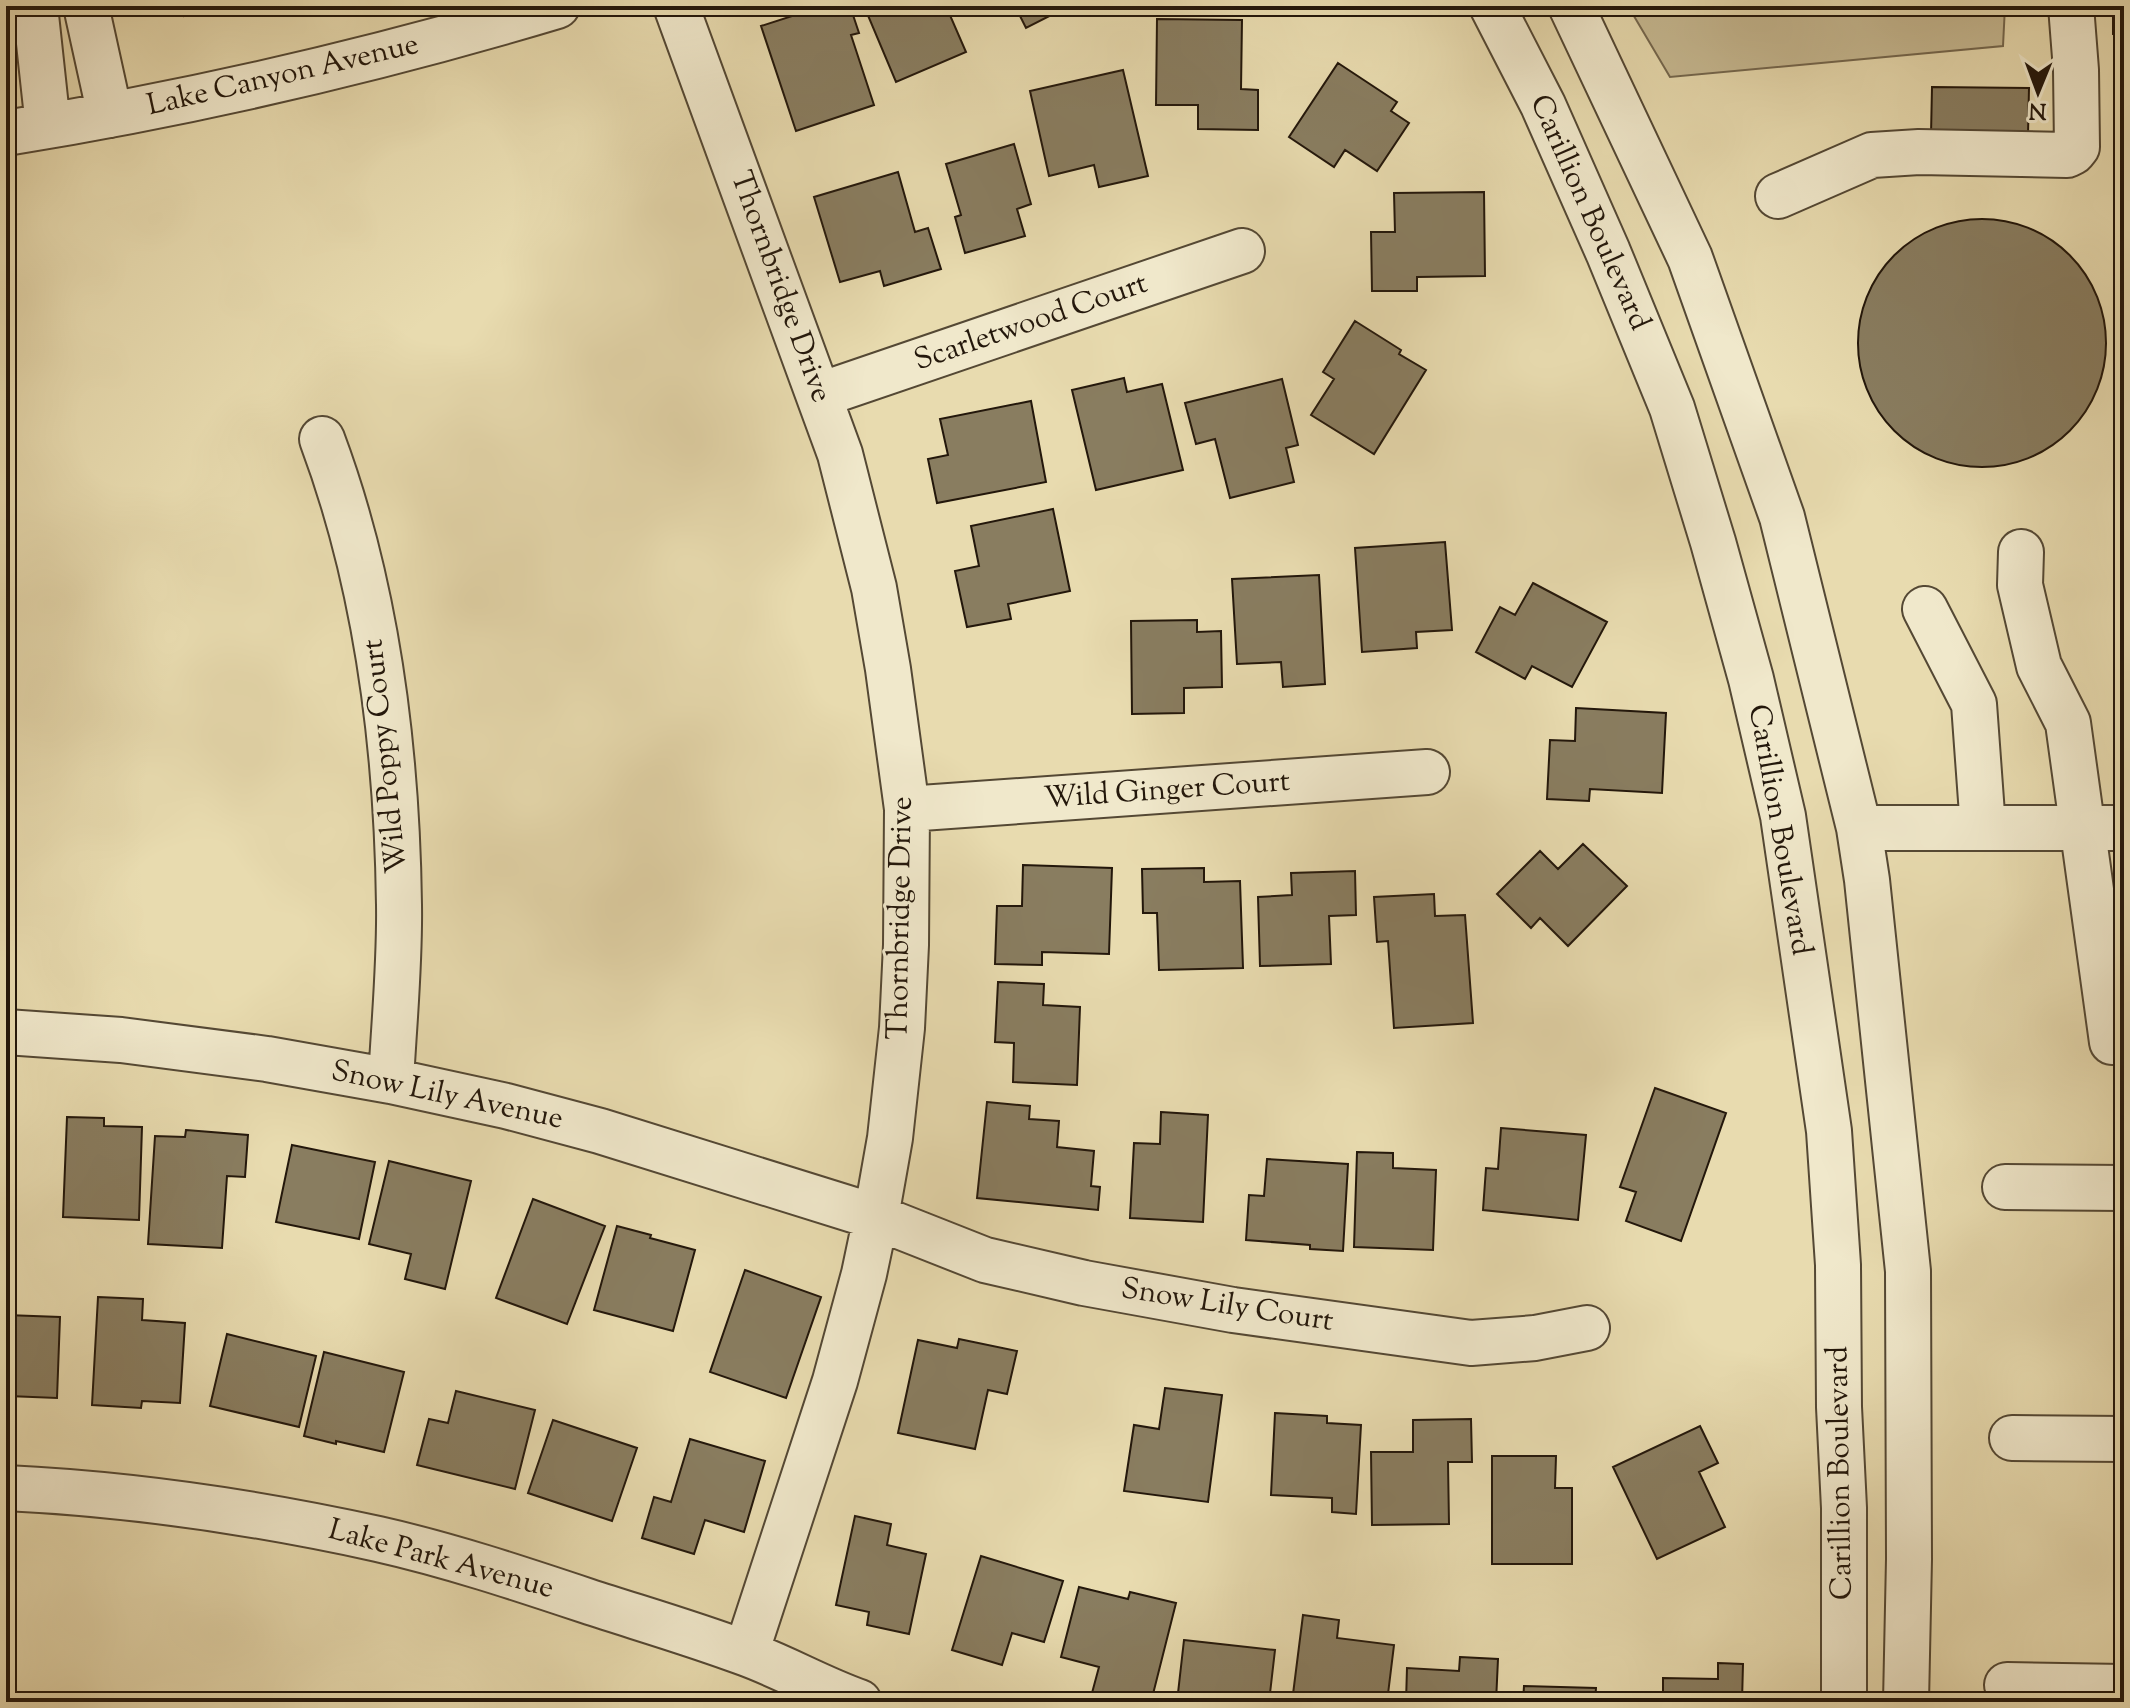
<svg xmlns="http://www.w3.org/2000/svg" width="2130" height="1708" font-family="'Sorts Mill Goudy',serif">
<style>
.green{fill:#c7ba93;stroke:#75684f;stroke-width:2}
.building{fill:#897d60;stroke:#23170b;stroke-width:2}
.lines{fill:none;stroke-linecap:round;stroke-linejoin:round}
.minor-casing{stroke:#544834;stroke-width:48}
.minor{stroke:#f0e8cb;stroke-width:44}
.labels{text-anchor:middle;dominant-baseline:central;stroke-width:6;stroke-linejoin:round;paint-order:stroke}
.street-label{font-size:30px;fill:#23170b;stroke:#f0e8cb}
</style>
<rect width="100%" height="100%" fill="#e8dbaf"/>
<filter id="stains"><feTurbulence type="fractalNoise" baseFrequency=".0025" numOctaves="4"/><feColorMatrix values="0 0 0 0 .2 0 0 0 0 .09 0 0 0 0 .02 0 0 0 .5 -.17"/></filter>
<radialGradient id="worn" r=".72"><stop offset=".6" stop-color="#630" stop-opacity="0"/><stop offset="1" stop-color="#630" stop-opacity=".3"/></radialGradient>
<path class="green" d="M1628,6H2005L2003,46L1670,77Z"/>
<path class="building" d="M181,6H230L184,16Z
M823,6H850L859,33L851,35L874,105L796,131L761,26Z
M864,6H946L966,52L896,82Z
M1015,6H1069L1026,28Z
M2113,6H2124V33L2113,34Z
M1157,19L1242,20L1241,89L1258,90V130L1198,129V105H1156Z
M1338,63L1397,102L1391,111L1409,123L1377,171L1345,150L1334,167L1289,137Z
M1123,70L1148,176L1099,187L1094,165L1049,176L1030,91Z
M1932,87L2029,88L2028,135H1931Z
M1014,144L1031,204L1017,209L1025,236L965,253L955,217L961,215L946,164Z
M898,172L915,232L928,228L941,269L884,286L880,271L840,282L814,197Z
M1484,192L1485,276L1417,277V291H1372L1371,232H1395L1394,193Z
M1858 343a124 124 0 1 1 248 0a124 124 0 1 1-248 0Z
M1355,321L1401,350L1399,354L1426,370L1374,454L1311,415L1334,379L1323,372Z
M1124,378L1127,392L1162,384L1183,470L1096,490L1072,390Z
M1282,379L1298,445L1286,448L1294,482L1230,498L1215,439L1196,444L1185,403Z
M1031,401L1046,482L937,503L928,459L948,455L940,419Z
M1053,509L1070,591L1008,604L1011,619L967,627L955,571L979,566L971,526Z
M1445,542L1452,630L1416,632L1417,648L1362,652L1355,548Z
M1319,575L1325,684L1283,687L1281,662L1237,664L1232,579Z
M1533,583L1607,622L1572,687L1532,666L1525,679L1476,652L1500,607L1515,615Z
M1197,620V632L1221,631L1222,687L1184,688V713L1132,714L1131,621Z
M1576,708L1666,713L1662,793L1590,789L1589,801L1547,799L1550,740L1575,741Z
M1583,844L1627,886L1568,946L1540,918L1531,928L1497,894L1540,851L1558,869Z
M1023,865L1112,868L1109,954L1042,952V965L995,964L997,906H1022Z
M1204,868V882L1240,881L1243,968L1159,970L1157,913H1143L1142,869Z
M1355,871L1356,915L1329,916L1331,964L1260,966L1258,897L1292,895L1291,873Z
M1434,894L1435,916L1465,915L1473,1023L1394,1028L1388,941L1377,942L1374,897Z
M998,982L1044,984L1043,1005L1080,1007L1077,1085L1013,1082L1014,1043L995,1042Z
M1655,1088L1726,1113L1681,1241L1626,1221L1636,1192L1620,1187Z
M987,1102L1030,1106L1029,1119L1059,1121L1057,1147L1094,1151L1091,1186L1100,1187L1098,1210L977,1198Z
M1161,1112L1208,1115L1203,1222L1130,1218L1134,1143L1160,1144Z
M67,1117L104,1118V1126L142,1127L139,1220L63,1217Z
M6,1119L14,1120L11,1198H6Z
M1501,1128L1586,1135L1578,1220L1483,1210L1486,1168L1498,1169Z
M186,1130L248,1135L245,1177L227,1176L222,1248L148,1244L155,1136L185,1137Z
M292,1145L375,1162L359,1239L276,1222Z
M1357,1152L1393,1153V1168L1436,1170L1433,1250L1354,1247Z
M1267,1159L1348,1164L1343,1251L1310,1249V1245L1246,1240L1249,1195L1264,1196Z
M389,1161L471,1181L445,1289L405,1279L411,1254L369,1244Z
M533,1199L605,1226L567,1324L496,1298Z
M617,1226L651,1235L650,1238L695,1250L673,1331L594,1310Z
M745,1270L821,1297L786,1398L710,1372Z
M98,1297L143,1299L142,1320L185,1323L180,1403L142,1401L141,1408L92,1405Z
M6,1315L60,1317L57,1398L8,1396Z
M227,1334L316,1356L299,1427L210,1406Z
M959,1339L1017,1351L1007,1394L988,1390L975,1449L898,1433L918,1340L957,1348Z
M324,1352L404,1372L384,1452L336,1441V1444L304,1436Z
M1165,1388L1222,1395L1208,1502L1124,1491L1134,1425L1159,1429Z
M456,1391L535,1410L515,1489L417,1465L429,1419L448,1423Z
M1275,1413L1327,1416V1423L1361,1425L1356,1514L1332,1512V1498L1271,1495Z
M1471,1419L1472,1462H1448L1449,1524L1372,1525L1371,1452H1413V1420Z
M553,1420L637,1448L612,1521L528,1493Z
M1700,1426L1718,1463L1699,1472L1725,1527L1657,1559L1613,1467Z
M690,1439L765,1461L744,1532L705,1520L694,1554L642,1538L654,1497L671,1502Z
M1492,1456H1556L1555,1488H1572V1564H1492Z
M855,1516L891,1524L887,1545L926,1554L909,1634L867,1625L869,1612L836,1605Z
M981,1556L1063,1581L1044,1642L1012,1633L1002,1665L952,1650Z
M1079,1587L1128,1599L1130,1592L1176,1603L1151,1702H1128L1092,1693L1099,1667L1061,1657Z
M1303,1615L1339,1620L1337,1638L1394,1645L1387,1702H1292Z
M1184,1640L1275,1650L1269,1702H1177Z
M1460,1657L1498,1659L1496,1702H1406L1407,1668L1459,1671Z
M1718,1663L1743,1664L1742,1702H1663V1678L1718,1679Z
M1524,1686L1596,1688L1595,1702H1523Z"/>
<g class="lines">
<defs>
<path id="minor" d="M35,6L48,126
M86,6L110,115
M676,6L840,454L874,588L888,669L907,809L906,945L902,1028L890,1138L876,1217L864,1274L835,1381L746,1653
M1492,6L1543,105L1608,252L1672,408L1713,542L1751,679L1783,816L1829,1131L1838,1265L1839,1407L1844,1508V1702
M1571,6L1690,258L1782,517L1859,828L1867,880L1908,1271L1909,1559L1906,1702
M6,133C192,103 377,60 557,6
M1778,196L1872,155L1919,152L2067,155L2073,152L2077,147L2076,70L2071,6
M820,395L1242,251
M322,439C377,586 397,748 399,905C400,963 394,1023 391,1081
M2021,552L2020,585L2039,666L2068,723L2112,1042
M1925,609L1974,704L1983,828
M907,809L1427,772
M1859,828H2124
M6,1032L121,1040L267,1059L391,1081L506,1106L600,1131L876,1217L985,1260L1084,1283L1233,1310L1471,1343L1535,1338L1587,1328
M2005,1187L2124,1188
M2012,1438L2124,1439
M6,1488C131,1494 255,1512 378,1539C449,1555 518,1578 587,1601C639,1618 691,1633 742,1652C782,1666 819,1688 859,1702
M2007,1685L2124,1687"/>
</defs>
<use href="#minor" class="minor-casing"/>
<use href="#minor" class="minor"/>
</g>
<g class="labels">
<g class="street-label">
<text transform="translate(283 76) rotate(-13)">Lake Canyon Avenue</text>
<text transform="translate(1589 213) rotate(66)">Carillion Boulevard</text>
<text transform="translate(780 287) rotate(70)">Thornbridge Drive</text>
<text transform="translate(1031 323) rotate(-19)">Scarletwood Court</text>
<text transform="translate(386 756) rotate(-96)">Wild Poppy Court</text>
<text transform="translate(1167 791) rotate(-4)">Wild Ginger Court</text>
<text transform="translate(1779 830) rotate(80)">Carillion Boulevard</text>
<text transform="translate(901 918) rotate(-89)">Thornbridge Drive</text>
<text transform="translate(447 1096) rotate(12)">Snow Lily Avenue</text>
<text transform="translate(1227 1306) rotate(9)">Snow Lily Court</text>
<text transform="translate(1841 1473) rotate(-91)">Carillion Boulevard</text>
<text transform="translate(441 1560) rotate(15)">Lake Park Avenue</text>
</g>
</g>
<rect width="2130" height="1708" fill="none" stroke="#e8dbaf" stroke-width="32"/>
<rect x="8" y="8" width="2114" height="1692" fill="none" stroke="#23170b" stroke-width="4"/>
<rect x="16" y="16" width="2098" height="1676" fill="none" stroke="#23170b" stroke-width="2"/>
<g transform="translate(2038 92) rotate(181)" stroke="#f0e8cb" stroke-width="6" paint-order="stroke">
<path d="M0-6L14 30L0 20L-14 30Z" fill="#23170b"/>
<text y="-12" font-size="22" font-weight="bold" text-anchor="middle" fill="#23170b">N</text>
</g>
<rect width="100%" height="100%" filter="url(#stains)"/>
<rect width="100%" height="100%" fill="url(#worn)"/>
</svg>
